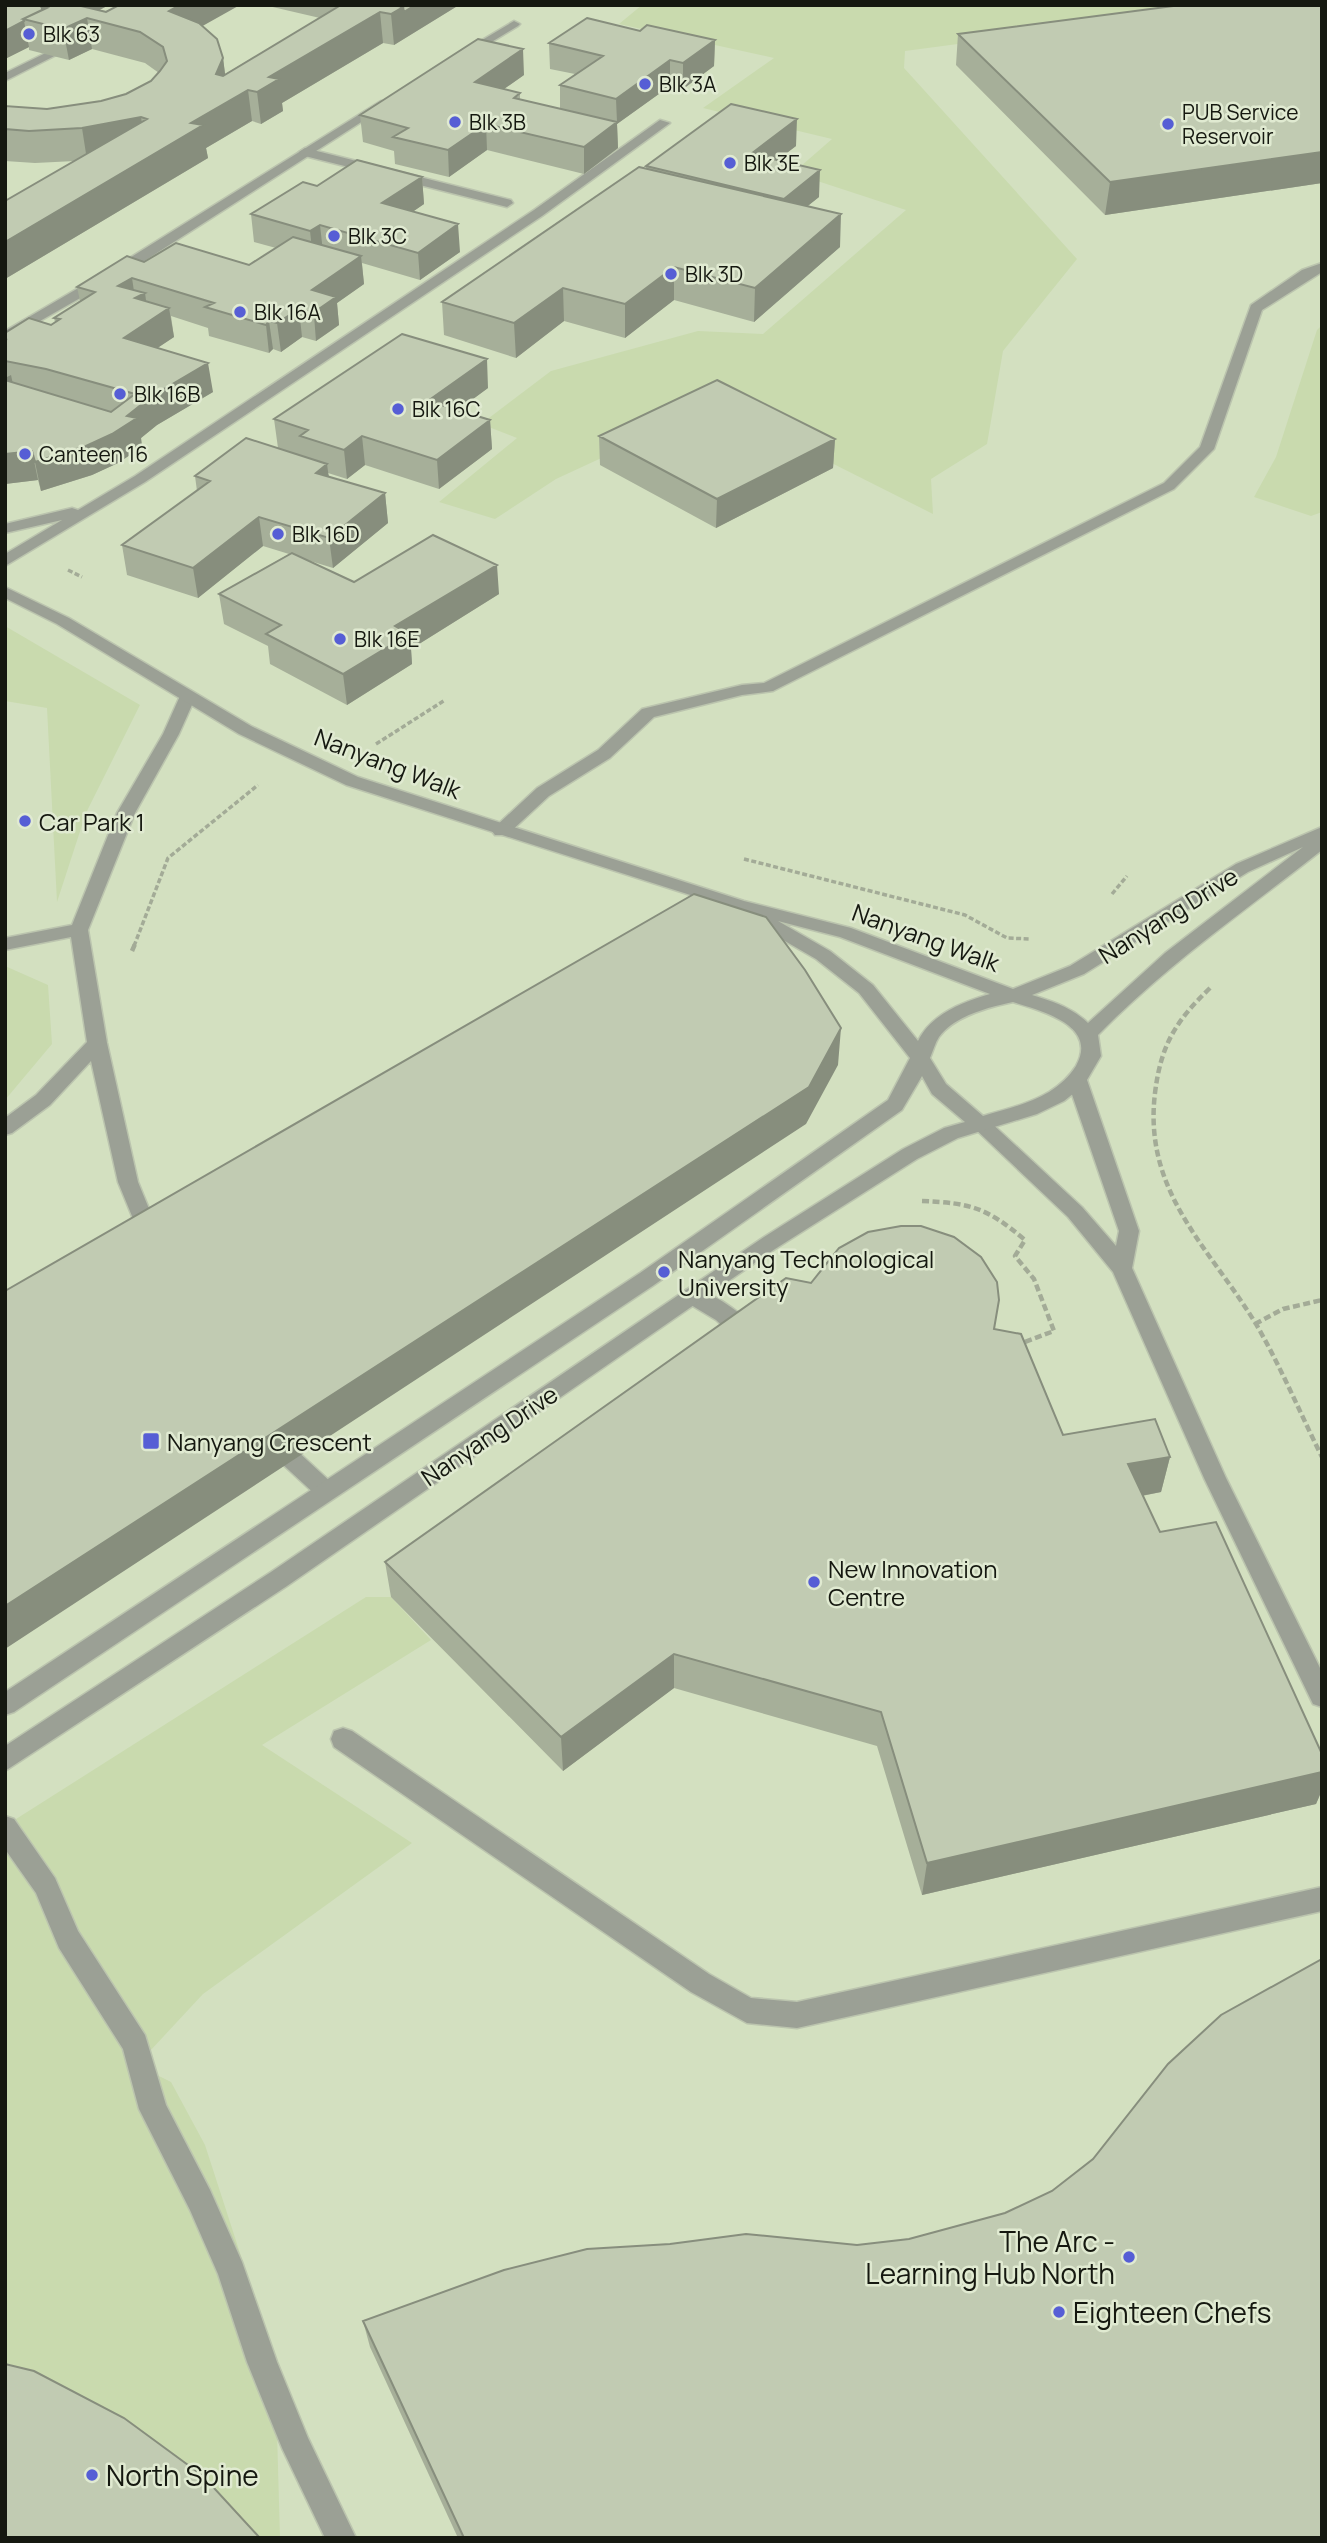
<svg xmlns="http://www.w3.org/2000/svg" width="1327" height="2543" font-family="Manrope,sans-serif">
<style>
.built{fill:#d3e0c0}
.green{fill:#c9daae}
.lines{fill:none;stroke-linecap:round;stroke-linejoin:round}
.lane-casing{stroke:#bbc4ae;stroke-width:3}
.street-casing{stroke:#bbc4ae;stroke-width:3}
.path-far1{stroke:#a3ab97;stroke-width:3.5;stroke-dasharray:5 2.5;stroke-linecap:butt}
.path{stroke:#a3ab97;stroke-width:4.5;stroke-dasharray:7 3.5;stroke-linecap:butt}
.lane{fill:#9ba095;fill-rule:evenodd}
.street{fill:#9ba095;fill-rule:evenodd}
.wall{fill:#a6af99}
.shaded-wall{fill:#878e7d}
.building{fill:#c1cbb2;stroke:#878e7d;stroke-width:2}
.poi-dot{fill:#565ed5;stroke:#e0ead1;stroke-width:2.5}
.labels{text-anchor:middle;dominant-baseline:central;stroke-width:5;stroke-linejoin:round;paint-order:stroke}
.far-poi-label{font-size:21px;fill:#151810;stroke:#e0ead1;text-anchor:start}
.street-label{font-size:24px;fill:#151810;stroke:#e0ead1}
.poi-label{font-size:24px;fill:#151810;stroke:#e0ead1;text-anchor:start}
.near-poi-label{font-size:28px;fill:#151810;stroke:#e0ead1;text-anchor:start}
</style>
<rect width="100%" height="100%" fill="#e0ead1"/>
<path class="built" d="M5,5H1322V2538H5Z"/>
<path class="green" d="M642,5H1249L905,51L904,68L1077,259L1003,351L987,444L931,479L933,514L716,405L556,479L495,519L439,502L517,438L481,424L551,371L698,331L763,334L906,210L793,173L832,139L703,108L774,58L619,24Z
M1322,325V512L1311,516L1254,497L1276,457L1317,330Z
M5,626L140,705L86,813L57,902L47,708L5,701Z
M5,966L48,985L52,1044L5,1100Z
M366,1597H391L431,1640L262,1745L412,1843L203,1994L137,2065L171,2082L205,2145L275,2361L280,2538H248L5,2390V1826Z"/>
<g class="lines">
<defs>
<path id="lane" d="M514,21L520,24L518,26L467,57L457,55Z
M70,41L80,43L5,81V73Z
M381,101L391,103L138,265L5,341V331L128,259Z
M660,120L670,123L542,216L145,482L5,566V554L62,520L5,533V524L72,508L78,510L135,476L534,210Z
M1322,263V272L1262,310L1214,449L1174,489L773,691L742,695L654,717L610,758L549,796L507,835H495L492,831L495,827L537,788L598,750L642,709L742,685L764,683L1164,483L1200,447L1251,305L1302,270Z
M188,691L196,696L179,734L135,813L88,930L107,1043L138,1182L161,1238L158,1243L151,1246L144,1243L141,1238L118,1182L91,1061L50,1105L12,1133L5,1135V1118L36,1095L87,1042L71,937L5,950V938L72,925L117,813L163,734L180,696Z
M1077,1073L1084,1075L1087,1080L1139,1231L1132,1268L1226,1478L1322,1672V1707L1313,1704L1204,1478L1113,1272L1068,1217L970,1124L973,1119H987L1082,1207L1116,1246L1119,1231L1067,1080L1070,1075Z
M693,1288C717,1295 749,1316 761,1338L758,1344L750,1346L742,1344L716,1320L686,1302L682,1296L686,1290Z
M273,1433L281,1436L334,1485L337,1491L334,1497L326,1500L318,1497L265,1448L262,1442L265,1436Z
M343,1728L352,1731L709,1974L751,1998L797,2002L1322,1887V1911L797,2028L747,2023L691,1992L334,1747L331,1739L334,1731Z
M5,1816L14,1819L55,1878L78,1931L145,2035L166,2105L210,2190L242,2262L277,2362L308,2438L356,2538H325L282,2448L247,2362L218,2274L190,2210L139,2109L123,2049L59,1948L36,1893L5,1849Z"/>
<path id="street" d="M305,148L511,200L513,203L507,207L301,155L299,152Z
M5,587L69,618L251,726L358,777L744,901L851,928L1013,989L1070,966L1236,864L1322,827V850C1246,910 1166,965 1098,1035L1101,1056L1084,1085L1064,1101L1037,1114L958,1138L917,1159L775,1249L287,1586L5,1771V1746L271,1572L761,1239L903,1149L944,1128L965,1122L932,1094L922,1076L902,1110L654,1285L14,1712L5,1715V1692L640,1273L888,1100L910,1058L859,993L816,959L754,923L751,919L753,915L346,785L239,734L57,624L5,598ZM1303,847L1165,953L1088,1023C1071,1007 1054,1002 1032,995L1084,974L1248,872ZM778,921L840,937L990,994C963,1002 931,1014 918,1041L873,985L830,951ZM1013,1002C1041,1011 1099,1025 1076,1066C1069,1077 1060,1085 1049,1092C1029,1104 1006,1109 983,1116L946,1084L930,1058C933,1051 935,1043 939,1037C954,1016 989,1007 1013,1002Z"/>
</defs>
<use href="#lane" class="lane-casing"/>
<use href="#street" class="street-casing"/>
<path class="path-far1" d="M68,570L82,577
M376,744L445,700
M744,859L965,915L1007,938L1031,939
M1112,894L1127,876
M134,946L168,858L258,785"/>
<path class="path" d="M132,951L135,944
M1210,988C1176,1021 1161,1044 1155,1093C1143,1192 1209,1247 1256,1324C1281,1367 1300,1413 1322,1457
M922,1201C972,1203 987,1208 1025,1240L1015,1256L1034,1279L1054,1331L1022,1343
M1255,1324L1283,1309L1322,1300"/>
<use href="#lane" class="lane"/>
<use href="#street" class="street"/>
</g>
<path class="wall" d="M5,5H109L99,10L202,26L223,58L225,74L320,18L264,5H459L394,45L383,43L282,103L283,111L261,124L252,121L206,148L208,158L5,279V201L75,161L35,163L5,161V106L47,109L101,101L126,94L151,81L159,73L145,63L92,49L69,60L29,50V47L7,58H5Z
M1322,5V183L1105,215L956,65L958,34Z
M640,31L715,40L714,66L683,89L670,86L617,124L618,148L584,174L487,150L449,177L395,164L394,151L363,142L360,115L524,75L504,89L520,93V99L560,109V85L575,74L550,69L549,43Z
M796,146L777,160L819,197L807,206L840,247L754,322L674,300L625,338L564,321L516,358L444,335L442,302L646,169V166Z
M422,177L424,204L412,212L460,252L420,280L362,263L364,284L337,303L339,325L316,341L302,337L281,352L273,349L269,353L209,336L208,328L171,316L174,337L157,348L213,392L157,425L141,438L142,447L118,463L92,475L41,491L38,480L5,484V333L51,325L55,322L54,318L80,301L77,287L144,262L249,265L276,248L254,242L251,214L317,186Z
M488,388L458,410L490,420L492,449L439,489L365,465L347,479L328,473L329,477L385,493L388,523L333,568L307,560L354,582L499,594L411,649L412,664L347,705L270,664L268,646L224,624L219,594L289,554L263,546L198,598L127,575L122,545L197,491L195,476L278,448L274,419Z
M599,436L835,439L833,468L716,528L600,465Z
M811,1283L999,1300L994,1329L1063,1435L1170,1457L1161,1492L1142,1496L1160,1532L1322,1754V1790L1316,1804L922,1895L877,1746L674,1688L563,1771L391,1597L385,1562Z
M1093,2159L1322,2538H458L370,2347L363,2321L857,2245L909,2239L1005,2213L1052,2191Z"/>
<path class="shaded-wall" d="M55,5H109L65,28L87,18L92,49L69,60L63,29Z
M180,5H240L174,42L169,11Z
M415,5H459L394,45L391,14L403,7Z
M380,12L383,43L282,103L283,111L261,124L257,92L269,77Z
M24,21L29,47L7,58L5,51V31Z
M715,40L714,66L683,89V63Z
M523,49L524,75L477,108L475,82Z
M223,58L227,89L216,74Z
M670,60V86L617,124L618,148L584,174V147L617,122L616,99Z
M248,90L252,121L206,148L208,158L5,279V242L191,123Z
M141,117L146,149L87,160L82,128Z
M797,119L796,146L750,181L751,154Z
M486,124L487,150L449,177L448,150Z
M1322,152V183L1105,215L1110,182Z
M820,170L819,197L783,226L784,199Z
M422,177L424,204L385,231L382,203Z
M841,214L840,247L754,322L755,288Z
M458,224L460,252L420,280L418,253Z
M320,225L323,252L313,258L310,231Z
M361,256L364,284L337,303L339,325L316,341L312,290Z
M674,267V300L625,338V304Z
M132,278L135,298L145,293L149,322L118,286Z
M563,288L564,321L516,358L514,323Z
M169,308L174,337L129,367L124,338Z
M299,309L302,337L281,352L277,323Z
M269,321L273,349L269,353L266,325Z
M487,359L488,388L431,430L428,401Z
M208,363L213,392L157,425L141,438L142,447L118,463L92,475L41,491L35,462L127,416L152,396Z
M11,375L17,403L5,389V378Z
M490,420L492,449L439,489L437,460Z
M362,436L365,465L347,479L344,450Z
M835,439L833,468L716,528L717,499Z
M32,451L38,480L5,484V454Z
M327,464L331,493L316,473Z
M385,493L388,523L333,568L329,538Z
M259,517L263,546L198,598L193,568Z
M497,565L499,594L411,649L412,664L347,705L343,674L395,626Z
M841,1028L838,1065L806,1124L5,1649V1606Z
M1170,1457L1161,1492L1119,1500L1128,1464Z
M674,1654V1688L563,1771L561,1737Z
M1322,1772V1790L1316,1804L922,1895L927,1863Z"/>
<path class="building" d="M5,5H44L42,7V10L23,19L24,21L5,31Z
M44,5H77L106,12L119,5H180L169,11L199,23L217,39L223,58L216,74L223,76L341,5H394L403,7L391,14L380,12L269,77L279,79L257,92L248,90L191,123L203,125L5,242V201L147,119L141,117L82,128L29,131L5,129V106L47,109L101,101L126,94L151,81L160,71L167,61L163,47L140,32L87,18L63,29L23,19L47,8L42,7Z
M394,5H415L404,12L403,7Z
M1181,5H1322V152L1110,182L958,34Z
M587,18L640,31L647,25L715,40L683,63L670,60L616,99L560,85L603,56L549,43Z
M478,39L523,49L475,82L520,93L514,98L617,122L584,147L486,124L448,150L393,137L408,128L360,115Z
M731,104L797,119L751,154L820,170L784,199L646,166Z
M357,160L422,177L382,203L458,224L418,253L320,225L310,231L251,214L303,182L317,186Z
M639,167L841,214L755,288L674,267L625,304L563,288L514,323L442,302Z
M293,237L361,256L312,290L336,297L313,313L299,309L277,323L269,321L266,325L205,307L214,303L132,278L118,286L145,293L135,298L169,308L124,338L208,363L152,396L127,416L137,418L112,434L86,446L35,462L32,451L5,454V380L111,412L135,394L46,369L5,361V340L7,339H5V333L29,318L51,325L60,319L54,318L95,292L77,287L127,256L144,262L176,243L249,265Z
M402,334L487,359L428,401L490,420L437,460L362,436L344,450L300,436L308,430L274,419Z
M717,380L835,439L717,499L599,436Z
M246,438L327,464L316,473L385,493L329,538L259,517L193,568L122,545L210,481L195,476Z
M433,535L497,565L395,626L409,634L343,674L266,634L281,625L219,594L292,553L354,582Z
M694,894L766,917L805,970L841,1028L809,1087L5,1606V1291Z
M901,1226H921L954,1237L981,1257L997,1282L999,1300L994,1329L1021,1334L1063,1435L1155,1419L1170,1457L1128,1464L1160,1532L1216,1522L1322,1754V1772L927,1863L881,1712L674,1654L561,1737L385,1562L786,1278L811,1283L839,1248L868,1232Z
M1322,1959V2538H464L363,2321L504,2270L587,2249L670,2244L746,2234L857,2245L909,2239L1005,2213L1052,2191L1093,2159L1168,2064L1221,2015Z
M5,2364L34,2371L124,2418L203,2476L260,2538H5Z"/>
<g class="poi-dot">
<circle cx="29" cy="34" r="7"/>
<circle cx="645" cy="84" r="7"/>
<circle cx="455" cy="122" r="7"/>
<circle cx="1168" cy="124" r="7"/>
<circle cx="730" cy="163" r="7"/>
<circle cx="334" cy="236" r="7"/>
<circle cx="671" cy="274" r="7"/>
<circle cx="240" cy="312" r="7"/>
<circle cx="120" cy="394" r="7"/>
<circle cx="398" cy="409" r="7"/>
<circle cx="25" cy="454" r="7"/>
<circle cx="278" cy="534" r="7"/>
<circle cx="340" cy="639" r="7"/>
<circle cx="25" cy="821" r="7"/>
<circle cx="664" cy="1272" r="7"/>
<rect x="142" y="1432" width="18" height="18" rx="3.5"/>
<circle cx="814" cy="1582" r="7"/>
<circle cx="1129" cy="2257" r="7"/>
<circle cx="1059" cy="2312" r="7"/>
<circle cx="92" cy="2475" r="7"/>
</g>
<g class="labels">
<g class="far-poi-label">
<text x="43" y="34">Blk 63</text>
<text x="659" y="84">Blk 3A</text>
<text x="1182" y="112">PUB Service<tspan x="1182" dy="24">Reservoir</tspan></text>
<text x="469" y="122">Blk 3B</text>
<text x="744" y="163">Blk 3E</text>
<text x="348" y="236">Blk 3C</text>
<text x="685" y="274">Blk 3D</text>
<text x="254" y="312">Blk 16A</text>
<text x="134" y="394">Blk 16B</text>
<text x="412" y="409">Blk 16C</text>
<text x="39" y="454">Canteen 16</text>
<text x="292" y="534">Blk 16D</text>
<text x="354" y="639">Blk 16E</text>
</g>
<g class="street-label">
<text transform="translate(388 763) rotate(21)">Nanyang Walk</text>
<text transform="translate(1168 915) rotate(-32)">Nanyang Drive</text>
<text transform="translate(926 937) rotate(20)">Nanyang Walk</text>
<text transform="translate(489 1435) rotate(-34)">Nanyang Drive</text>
</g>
<g class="poi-label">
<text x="39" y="821">Car Park 1</text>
<text x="678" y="1258">Nanyang Technological<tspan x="678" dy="28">University</tspan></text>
<text x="167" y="1441">Nanyang Crescent</text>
<text x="828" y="1568">New Innovation<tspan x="828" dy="28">Centre</tspan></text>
</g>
<g class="near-poi-label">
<text x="1115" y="2241" text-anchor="end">The Arc -<tspan x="1115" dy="32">Learning Hub North</tspan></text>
<text x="1073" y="2312">Eighteen Chefs</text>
<text x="106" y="2475">North Spine</text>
</g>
</g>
<rect width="1327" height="2543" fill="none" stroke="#151810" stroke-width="14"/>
</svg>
